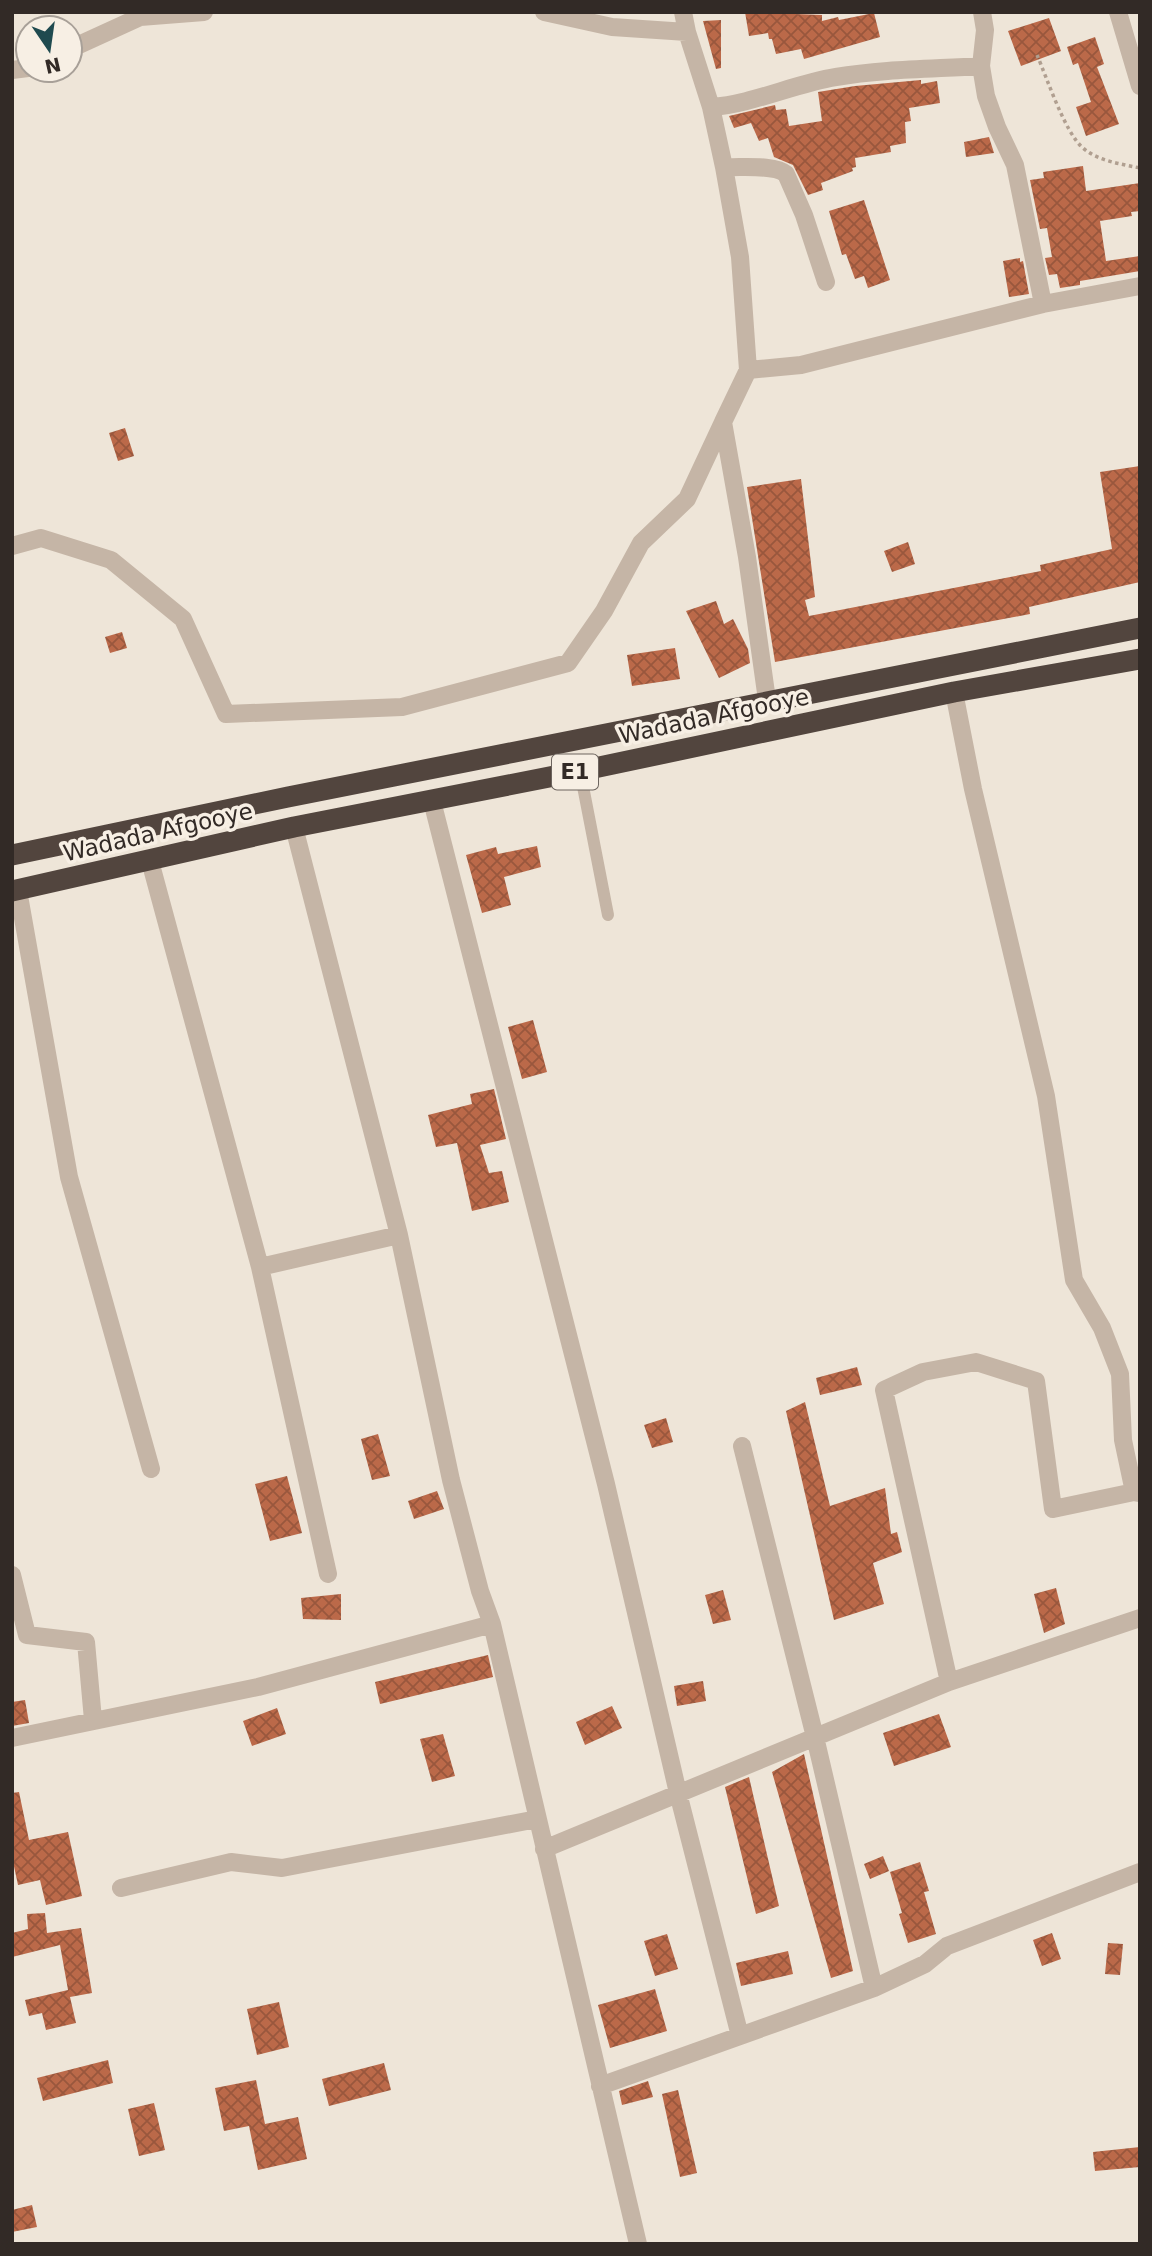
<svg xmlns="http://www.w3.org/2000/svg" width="1152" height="2256" font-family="'DejaVu Sans',sans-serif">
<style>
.building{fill:url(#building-cross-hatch)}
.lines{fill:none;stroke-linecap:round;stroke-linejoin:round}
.path{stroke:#b09f90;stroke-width:3.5;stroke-dasharray:3.5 3.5;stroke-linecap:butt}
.lane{stroke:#c5b5a6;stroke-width:12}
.street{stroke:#c5b5a6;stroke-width:18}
.highway{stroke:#52453e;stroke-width:21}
.labels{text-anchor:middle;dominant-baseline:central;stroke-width:7;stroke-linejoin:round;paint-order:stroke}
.shield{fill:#f7efe4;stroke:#6d655f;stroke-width:2}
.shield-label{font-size:21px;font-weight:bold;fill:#322a26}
.street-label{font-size:23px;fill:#322a26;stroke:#f7efe4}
</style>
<defs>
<pattern id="building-cross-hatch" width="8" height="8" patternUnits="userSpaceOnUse" patternTransform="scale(1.75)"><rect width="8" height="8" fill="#bb6949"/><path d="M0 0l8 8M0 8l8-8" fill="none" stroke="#99573d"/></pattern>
</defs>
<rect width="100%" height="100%" fill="#eee5d8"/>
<path class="building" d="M745,12L822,15V21L838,17L839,20L874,13L880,37L804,59L801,49L776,54L772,39H769L768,33L749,36Z
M1049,18L1061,51L1021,66L1008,31Z
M721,20V68L716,69L703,21Z
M1095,37L1104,64L1097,67L1119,124L1086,136L1076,107L1091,102L1078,63L1073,65L1067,47Z
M921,80V84L937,81L940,103L909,108L911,121L905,122L906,143L890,146L891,152L855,158L856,167L852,168L853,171L821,183L823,190L808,195L793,165L774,157L768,138L759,141L751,123L734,128L729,116L775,105L776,110L786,109L789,126L822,121L818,92L855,86Z
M989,137L994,153L966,157L964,142Z
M1083,166L1086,191L1140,183V211L1131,212L1132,216L1100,221L1106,261L1140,256V271L1080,281V285L1060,288L1057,274L1049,275L1045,258L1052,257L1047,228L1040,229L1030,180L1044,178L1043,172Z
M864,200L890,280L868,288L864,276L855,279L846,254L842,255L829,211Z
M1020,258V262L1023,261L1029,294L1009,297L1003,261Z
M125,428L134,456L118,461L109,433Z
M1140,466V582L1029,607L1030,614L775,662L747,487L801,479L815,597L805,600L809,616L1041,571L1040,565L1112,549L1100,472Z
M908,542L915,564L892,572L884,551Z
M716,601L724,624L733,619L748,649L750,663L719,678L686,611Z
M122,632L127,648L110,653L105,637Z
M675,648L680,679L632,686L627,655Z
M537,846L541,867L504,877L511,905L482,913L466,855L496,847L498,854Z
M533,1020L547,1072L522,1079L508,1027Z
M494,1089L506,1139L480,1145L489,1173L502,1171L509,1202L472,1211L457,1143L436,1147L428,1115L472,1104L470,1094Z
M857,1367L862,1385L820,1395L816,1378Z
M805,1402L830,1506L885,1488L891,1534L897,1532L902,1552L873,1563L884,1604L834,1620L786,1411Z
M666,1418L673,1442L652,1448L644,1425Z
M378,1434L390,1476L372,1480L361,1439Z
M287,1476L302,1533L270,1541L255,1484Z
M437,1491L444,1509L414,1519L408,1501Z
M1056,1588L1065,1624L1044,1633L1034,1594Z
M723,1590L731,1620L713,1624L705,1595Z
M341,1594V1620L303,1619L301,1598Z
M488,1655L493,1677L380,1704L375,1682Z
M703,1681L706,1701L677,1706L674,1686Z
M25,1700L29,1723L12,1726V1702Z
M612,1706L622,1728L585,1745L576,1722Z
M277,1708L286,1734L252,1746L243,1721Z
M939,1714L951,1747L894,1766L883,1733Z
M443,1734L455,1776L432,1782L420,1739Z
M804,1754L853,1971L831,1978L772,1772Z
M749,1777L779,1906L756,1914L725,1787Z
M19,1792L29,1840L68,1832L82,1896L46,1905L40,1880L18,1885L12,1857V1793Z
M883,1856L889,1871L870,1879L864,1864Z
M920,1862L929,1891L924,1892L936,1934L908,1943L899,1914L902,1913L890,1872Z
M45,1913L47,1933L81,1928L92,1993L70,1997L76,2023L46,2030L42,2013L29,2016L25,2000L68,1990L60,1945L12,1957V1933L28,1929L27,1914Z
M1052,1933L1061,1959L1042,1966L1033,1940Z
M667,1934L678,1969L655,1976L644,1941Z
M1108,1943L1123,1944L1120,1975L1105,1974Z
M788,1951L793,1974L741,1986L736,1963Z
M655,1989L667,2031L610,2048L598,2005Z
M279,2002L289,2047L257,2055L247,2009Z
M108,2060L113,2083L43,2101L37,2078Z
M384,2063L391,2090L329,2106L322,2079Z
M256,2080L265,2124L298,2117L307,2159L258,2170L249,2126L224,2131L215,2088Z
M648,2081L653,2097L622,2105L619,2091Z
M678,2090L697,2173L680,2177L662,2094Z
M154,2103L165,2150L139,2156L128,2109Z
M1140,2147V2167L1095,2171L1093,2152Z
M32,2205L37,2227L12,2232V2210Z"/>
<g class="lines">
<path class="path" d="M1037,55C1047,78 1065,133 1083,148C1098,161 1121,164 1140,168"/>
<path class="lane" d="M580,771L608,915"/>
<path class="street" d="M544,12L612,27L687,32
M683,12L687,32L711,107L724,167L740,257L748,370L723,422L747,557L767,700
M982,12L985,30L981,66L986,96L997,127L1015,165L1043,304L1140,286
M1118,12L1140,86
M70,49L140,17L204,12
M12,70L28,68
M711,107C753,104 793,84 836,77C882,69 933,69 981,66
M724,167C740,168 775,164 786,174L804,215L826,282
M748,370L801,365L1043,304
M12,546L41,538L111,560L183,619L226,714L402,707L568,663L604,611L641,543L687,499L723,422
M954,692L973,789L1046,1096L1074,1280L1102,1328L1120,1374L1123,1440L1134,1492
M432,801L606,1484L678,1793L740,2036
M294,827L399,1235L451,1480L480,1591L492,1624L638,2244
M150,861L260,1267L328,1574
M18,890L69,1177L151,1469
M260,1267L399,1235
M742,1446L815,1737L874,1988
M12,1575L27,1635L86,1642L93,1720
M949,1682L884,1390L923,1372L976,1362L1036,1381L1053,1509L1134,1492L1140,1493
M12,1738L258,1687L492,1624
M544,1849L949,1682L1140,1618
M121,1888L231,1862L282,1868L537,1819
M600,2086L874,1988L925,1964L947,1946L1140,1872"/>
<path class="highway" d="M12,855L288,797L1140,628
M12,891L294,827L580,771L954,692L1140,659"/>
</g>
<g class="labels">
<rect class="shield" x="552" y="754.5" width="46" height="35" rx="5"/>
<g class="shield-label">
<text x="575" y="772">E1</text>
</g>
<g class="street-label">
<text transform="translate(714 716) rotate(-12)">Wadada Afgooye</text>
<text transform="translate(158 832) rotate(-13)">Wadada Afgooye</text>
</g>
</g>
<rect width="1152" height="2256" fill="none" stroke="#322a26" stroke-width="28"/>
<g transform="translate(49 49) rotate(167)"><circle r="33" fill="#f7efe4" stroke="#a8a098" stroke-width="2"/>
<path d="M0-5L12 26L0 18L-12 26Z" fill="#1f4a4f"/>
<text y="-10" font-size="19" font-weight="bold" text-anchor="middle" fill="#322a26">N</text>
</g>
</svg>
